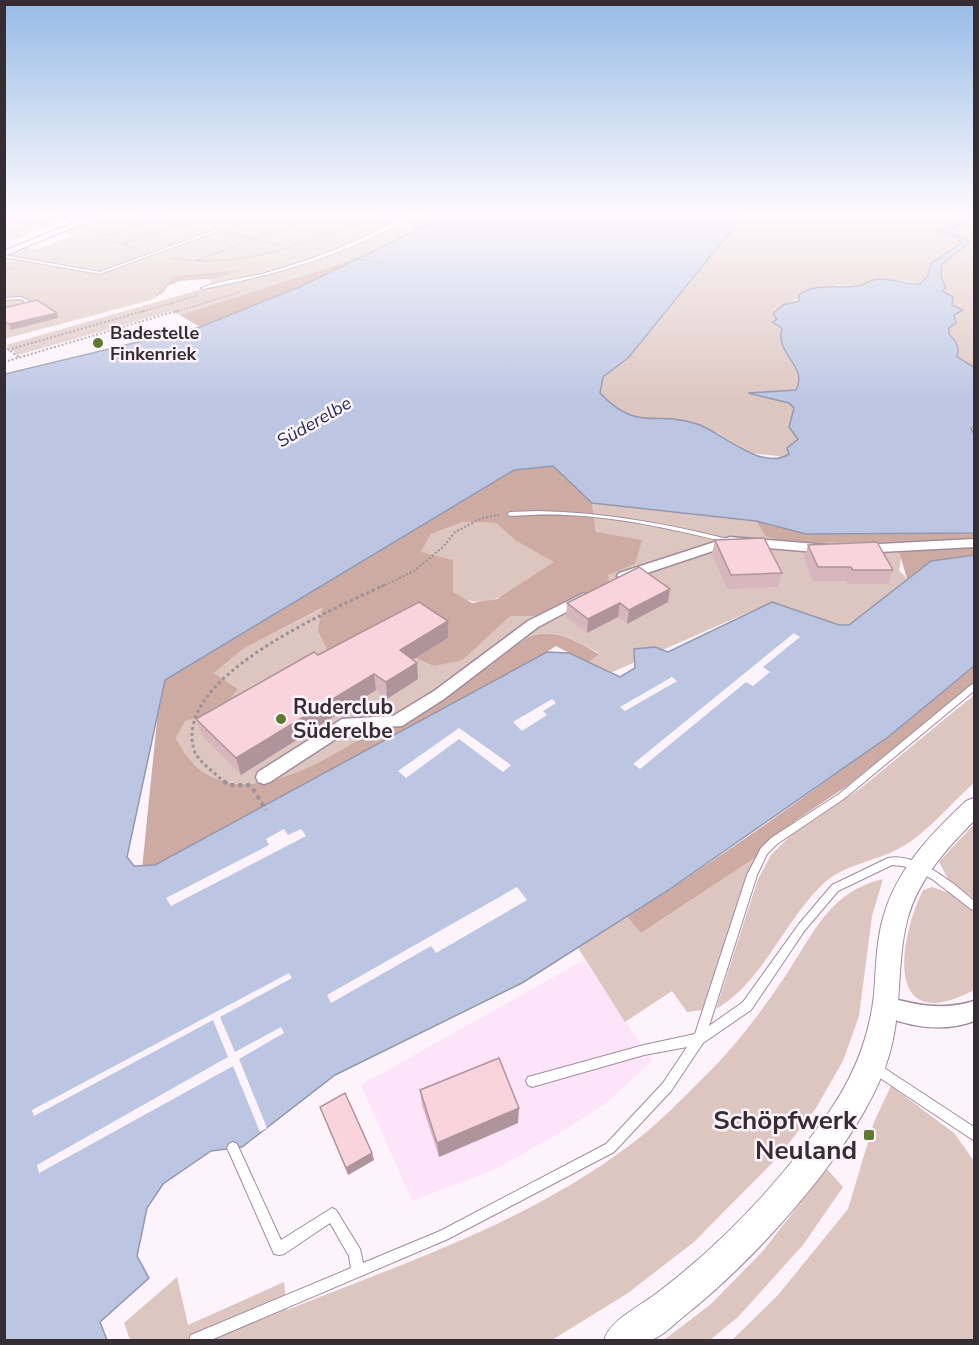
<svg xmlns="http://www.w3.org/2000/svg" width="979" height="1345" font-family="'Nunito Sans',sans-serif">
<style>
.built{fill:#fee4f9}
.green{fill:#ddc6c0}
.forest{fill:#ceaba2;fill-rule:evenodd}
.water{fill:#bcc6e3;stroke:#9498ae;stroke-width:1.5}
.pier{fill:#fdf3fb}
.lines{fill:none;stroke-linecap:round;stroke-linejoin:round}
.service-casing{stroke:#a28b9e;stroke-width:2}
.minor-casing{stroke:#a28b9e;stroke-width:3}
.tertiary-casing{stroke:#a28b9e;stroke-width:2}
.path-far3{stroke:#9b9199;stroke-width:1.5;stroke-dasharray:1.5 1.5;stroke-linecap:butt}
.path-far2{stroke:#9b9199;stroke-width:2;stroke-dasharray:2 2;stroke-linecap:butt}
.path-far1{stroke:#9b9199;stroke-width:3;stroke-dasharray:3 3;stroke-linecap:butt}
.path{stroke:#9b9199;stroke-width:4;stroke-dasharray:4 4;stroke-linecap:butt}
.service{fill:#fff;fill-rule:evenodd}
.minor{fill:#fff;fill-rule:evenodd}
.tertiary{fill:#fff;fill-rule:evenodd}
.wall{fill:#d7b6be}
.shaded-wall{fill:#af949b}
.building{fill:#fad4dd;stroke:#af949b;stroke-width:1.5}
.poi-dot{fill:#5f7a2e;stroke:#fdf3fb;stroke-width:2}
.labels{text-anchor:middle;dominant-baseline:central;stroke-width:5;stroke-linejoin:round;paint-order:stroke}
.far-poi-label{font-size:18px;font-weight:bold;fill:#362c34;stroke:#fdf3fb;text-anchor:start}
.far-water-label{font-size:18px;font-style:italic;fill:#242f57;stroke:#fdf3fb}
.poi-label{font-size:21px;font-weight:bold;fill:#362c34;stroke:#fdf3fb;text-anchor:start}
.near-poi-label{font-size:26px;font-weight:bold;fill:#362c34;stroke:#fdf3fb;text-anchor:end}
</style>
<rect width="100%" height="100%" fill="#fdf3fb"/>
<path class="built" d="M584,960L652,1061L606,1103L568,1128L498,1168L412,1201L361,1085Z"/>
<path class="green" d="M5,215H75L5,243Z
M108,215H405C344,251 280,272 210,284L211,281L206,279L237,271L174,276L151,300L4,339V257L26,248L38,249L73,235L63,233Z
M412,215H447L364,256L180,315L172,311L18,355L6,345L209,287L293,268L355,246Z
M744,215H974V218L956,223L954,227L939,231L955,237L961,243L921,284L906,281L858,286L836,285L783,305L773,315L778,319L774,321C787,334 785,354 798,368L797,375L801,380L796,390L749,393L789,403L794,408L789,427L798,439L786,457L750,453L718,433L672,419H648L629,415L611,404L600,393L603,377L628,358Z
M974,219V367L957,357L955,340L949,334C949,320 961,300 942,291V264L970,242L947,232Z
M592,503L756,521L765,536L904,543L899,570L907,579L860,631L758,608L608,674L588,663L599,653C579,643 558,628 535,635C521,639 505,654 493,662C472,674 447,680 427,694C364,736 229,845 176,738L185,720L221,711L238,689L214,673L243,649L323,608L376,640L463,660L510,615L561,616L608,574L635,564L596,532Z
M463,522L496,523L516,541L555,562C527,580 486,620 453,592C441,581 431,565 421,552L431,534Z
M974,695V783C950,804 927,834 898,849C874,862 844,864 823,884C784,921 763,982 716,1009L758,879L771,855L789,837L861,788Z
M974,824V899L948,879L939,862Z
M755,858L702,1010L687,1012L672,991L625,1022L578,948L627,917L641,933Z
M883,879L872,916L859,1016L843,1061L816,1108L779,1156L694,1242L628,1293L552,1340H130L124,1323L177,1277L188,1325L284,1282L287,1310C404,1263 528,1222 630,1145C656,1126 681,1100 704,1077C735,1047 762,1011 786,975C813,934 830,891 883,879Z
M932,887L952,894L974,911V990C884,1038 898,941 923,890Z
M891,1086L954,1133L974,1161V1340H732L778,1295L848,1209L874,1122Z
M827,1169L843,1187L803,1245L738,1317L710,1340H664L711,1304L762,1252Z"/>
<path class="forest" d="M364,256L302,286L200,327L180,315Z
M241,270L216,278L180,281L167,286L164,292L151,300L174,276Z
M553,466L592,503L596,532L642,540L635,564L608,575L610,589L561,616H510L463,660L434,666L376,640L332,659L318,631L322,608L243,649L214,673L238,689L221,711L185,721L176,738C229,846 364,735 428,693C448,680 473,674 493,662C506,654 522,638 535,635C559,629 579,643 599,654L588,663L556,646L440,720L141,879L159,701L165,680L514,470ZM463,522L496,523L516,541L554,562L497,599L472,603L453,592V560L421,552L431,534Z
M756,521L806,534L974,533V541L790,543L765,536Z
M974,546V555L931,561L907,579L899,551Z
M974,666V684L847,786L795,821L755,858L641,933L627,917C747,840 864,757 974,666Z"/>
<path class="water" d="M447,215H744L628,358L603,377L600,393C637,433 657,410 697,424C722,432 761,472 789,454L787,448L798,439L789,427L794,408L789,403L748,393L796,390C809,367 774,353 782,329L773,322L777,319L773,314L783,305L799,301V295C817,282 838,289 858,286C866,285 869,279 879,279C893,279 907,285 920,284L928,276L931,264L961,243L955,237L939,231L974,218L948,231L970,242L942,264L941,276L946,288L942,291L953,297L952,305L963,310L954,315L956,323L949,328V334C956,341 960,347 957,357L974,367V426L971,429L974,434V533L806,534L756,521L592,503L553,466L514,470L165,680L127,857L134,866L155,865L547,652L569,653L620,677L635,668L634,649L655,647L668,652L772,602L839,625H849L931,561L974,555V666L888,737L667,891L522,983L335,1075L242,1147L211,1151L163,1184L147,1208L137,1256L149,1278L100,1322L107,1340H5V374L200,327L302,286Z"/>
<path class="pier" d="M794,633L800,637L763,667L770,672L753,686L746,682L640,769L633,764Z
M672,677L677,681L625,711L620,707Z
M552,699L556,703L543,711L547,715L522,731L513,722Z
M459,728L511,765L503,772L459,739L406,778L398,771Z
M284,829L288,835L301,829L306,836L171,906L166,898L269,845L266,839Z
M517,887L527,900L436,953L431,946L331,1003L327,995Z
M289,973L292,978L220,1017L235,1052L281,1027L284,1033L239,1059L267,1128L260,1132L233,1066L39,1173L37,1165L228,1057L213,1020L34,1116L32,1110Z"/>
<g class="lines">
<defs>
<path id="service" d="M407,215H412C366,245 310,264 257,277C239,282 221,285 203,289L201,288C220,280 244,279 265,273C315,259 362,241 407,215Z
M215,230L218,231L100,274L4,257V255L100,272Z
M21,297L29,301L25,306L4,312V310L23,304L25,301L20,299L4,300V298Z
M538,511C604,512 668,524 732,540L733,541L730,543C676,530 621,517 566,515C547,514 529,515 510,516L507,514L510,512Z
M974,684V691L845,798L777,844L767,854L757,875L709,1026L743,1002L799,924L832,885L888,858C916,852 954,883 974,901V910L971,909L932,879L911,868L902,866L892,865L838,891L805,930L751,1010L703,1043L671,1091L614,1152L448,1239L211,1340H189L191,1335L351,1268L349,1256L330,1223L284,1254L279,1255L274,1254L229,1152L227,1148L229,1144L233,1142L237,1144L281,1240L332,1208L336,1210L360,1249L363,1263L440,1231L606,1144L663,1083L687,1047L644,1055L532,1087L528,1085L526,1081L528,1077L644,1045L695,1034L747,875L761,848L771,838L839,794L971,685Z
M875,1062L974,1127V1140L970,1138L871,1072L869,1068L871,1064Z"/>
<path id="minor" d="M93,215H102L4,256V251Z
M730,537L828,545L834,549L828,553L731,545L629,579L624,580L617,576L619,573Z
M974,539V547L861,553L855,549L861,545Z
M584,593L591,597L589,600L538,627L444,699L402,726L351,729L270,782L264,784L258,782L256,777L258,772L342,719L393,716L434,691L528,621Z
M886,997C916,1005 943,1011 974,1001V1021C942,1033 910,1027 879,1014L875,1007L879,1000Z"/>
<path id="tertiary" d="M974,798V821C947,848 919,879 908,917C895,965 904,1014 886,1065C855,1151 755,1260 683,1317C674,1324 661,1338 650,1340C636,1343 619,1340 604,1340C611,1319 639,1307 657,1293C723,1243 782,1180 829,1112C854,1076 869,1038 874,995C876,969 876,943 883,918C896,870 931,834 966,801Z"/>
</defs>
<use href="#service" class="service-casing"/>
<use href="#minor" class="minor-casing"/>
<use href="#tertiary" class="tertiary-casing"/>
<path class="path-far3" d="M139,215L154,219L165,215
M4,216L35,221
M352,225L376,215
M411,227L438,231
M227,228L261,215
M226,232L291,248
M4,235L50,215
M124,243L204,215
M137,248L99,238L154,219L193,227
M172,258C234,269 294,247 352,225L302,215
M351,258L382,263
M197,260L311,218
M4,272L14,268
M141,312L199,295
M175,312L241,292"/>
<path class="path-far2" d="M4,346L20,358
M4,351L147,310
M4,362L180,310
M381,587L414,571L443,547L455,532L482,518L499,515"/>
<path class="path-far1" d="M225,783C217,774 197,761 194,750C172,676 333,610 384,585"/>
<path class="path" d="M224,781L228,785H251
M253,789L266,810"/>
<use href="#service" class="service"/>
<use href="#minor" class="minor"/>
<use href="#tertiary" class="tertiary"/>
</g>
<path class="wall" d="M4,308L58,318L11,330L4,326Z
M715,540L782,573L778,587L727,589L712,553Z
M808,545L893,570L888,584H848L846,581H813L804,559Z
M668,602L627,624L618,617L587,633L566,617L567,603Z
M448,621V638L413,660L417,663L418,679L387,699L376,690L241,775L202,736L196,719L318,655Z
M420,1090L518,1123L439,1157L422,1105Z
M320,1107L374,1160L348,1175Z"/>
<path class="shaded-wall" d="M57,313L58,318L11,330L10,324Z
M670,589L668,602L627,624L629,610Z
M620,603L618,617L587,633L588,619Z
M448,621V638L401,667L400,650Z
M417,663L418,679L387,699L386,682Z
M374,674L376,690L241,775L236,758Z
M519,1108L518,1123L439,1157L437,1143Z
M372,1153L374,1160L348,1175L346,1168Z"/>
<path class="building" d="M37,300L57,313L10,324L4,322V308Z
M764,538L782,573L731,575L715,540Z
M877,542L893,570H853L851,567H818L808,545Z
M639,567L670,589L629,610L620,603L588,619L567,603Z
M419,602L448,621L400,650L417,663L386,682L374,674L236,758L196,719L314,652L318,655Z
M499,1058L519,1108L437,1143L420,1090Z
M345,1093L372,1153L346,1168L320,1107Z"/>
<linearGradient id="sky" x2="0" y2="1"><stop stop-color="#96bbe6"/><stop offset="0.53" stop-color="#fefafd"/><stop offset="1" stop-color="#fefafd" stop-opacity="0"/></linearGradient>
<rect width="979" height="404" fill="url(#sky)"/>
<g class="poi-dot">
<circle cx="98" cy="343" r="6"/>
<circle cx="281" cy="719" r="6"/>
<rect x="863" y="1129" width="12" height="12" rx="3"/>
</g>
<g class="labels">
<g class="far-poi-label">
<text x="110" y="333">Badestelle<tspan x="110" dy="21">Finkenriek</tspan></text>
</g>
<g class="far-water-label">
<text transform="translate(314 422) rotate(-30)">Süderelbe</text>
</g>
<g class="poi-label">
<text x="293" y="707">Ruderclub<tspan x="293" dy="24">Süderelbe</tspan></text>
</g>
<g class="near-poi-label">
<text x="857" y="1120">Schöpfwerk<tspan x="857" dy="30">Neuland</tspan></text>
</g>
</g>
<rect width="979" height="1345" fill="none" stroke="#362c34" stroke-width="12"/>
</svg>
